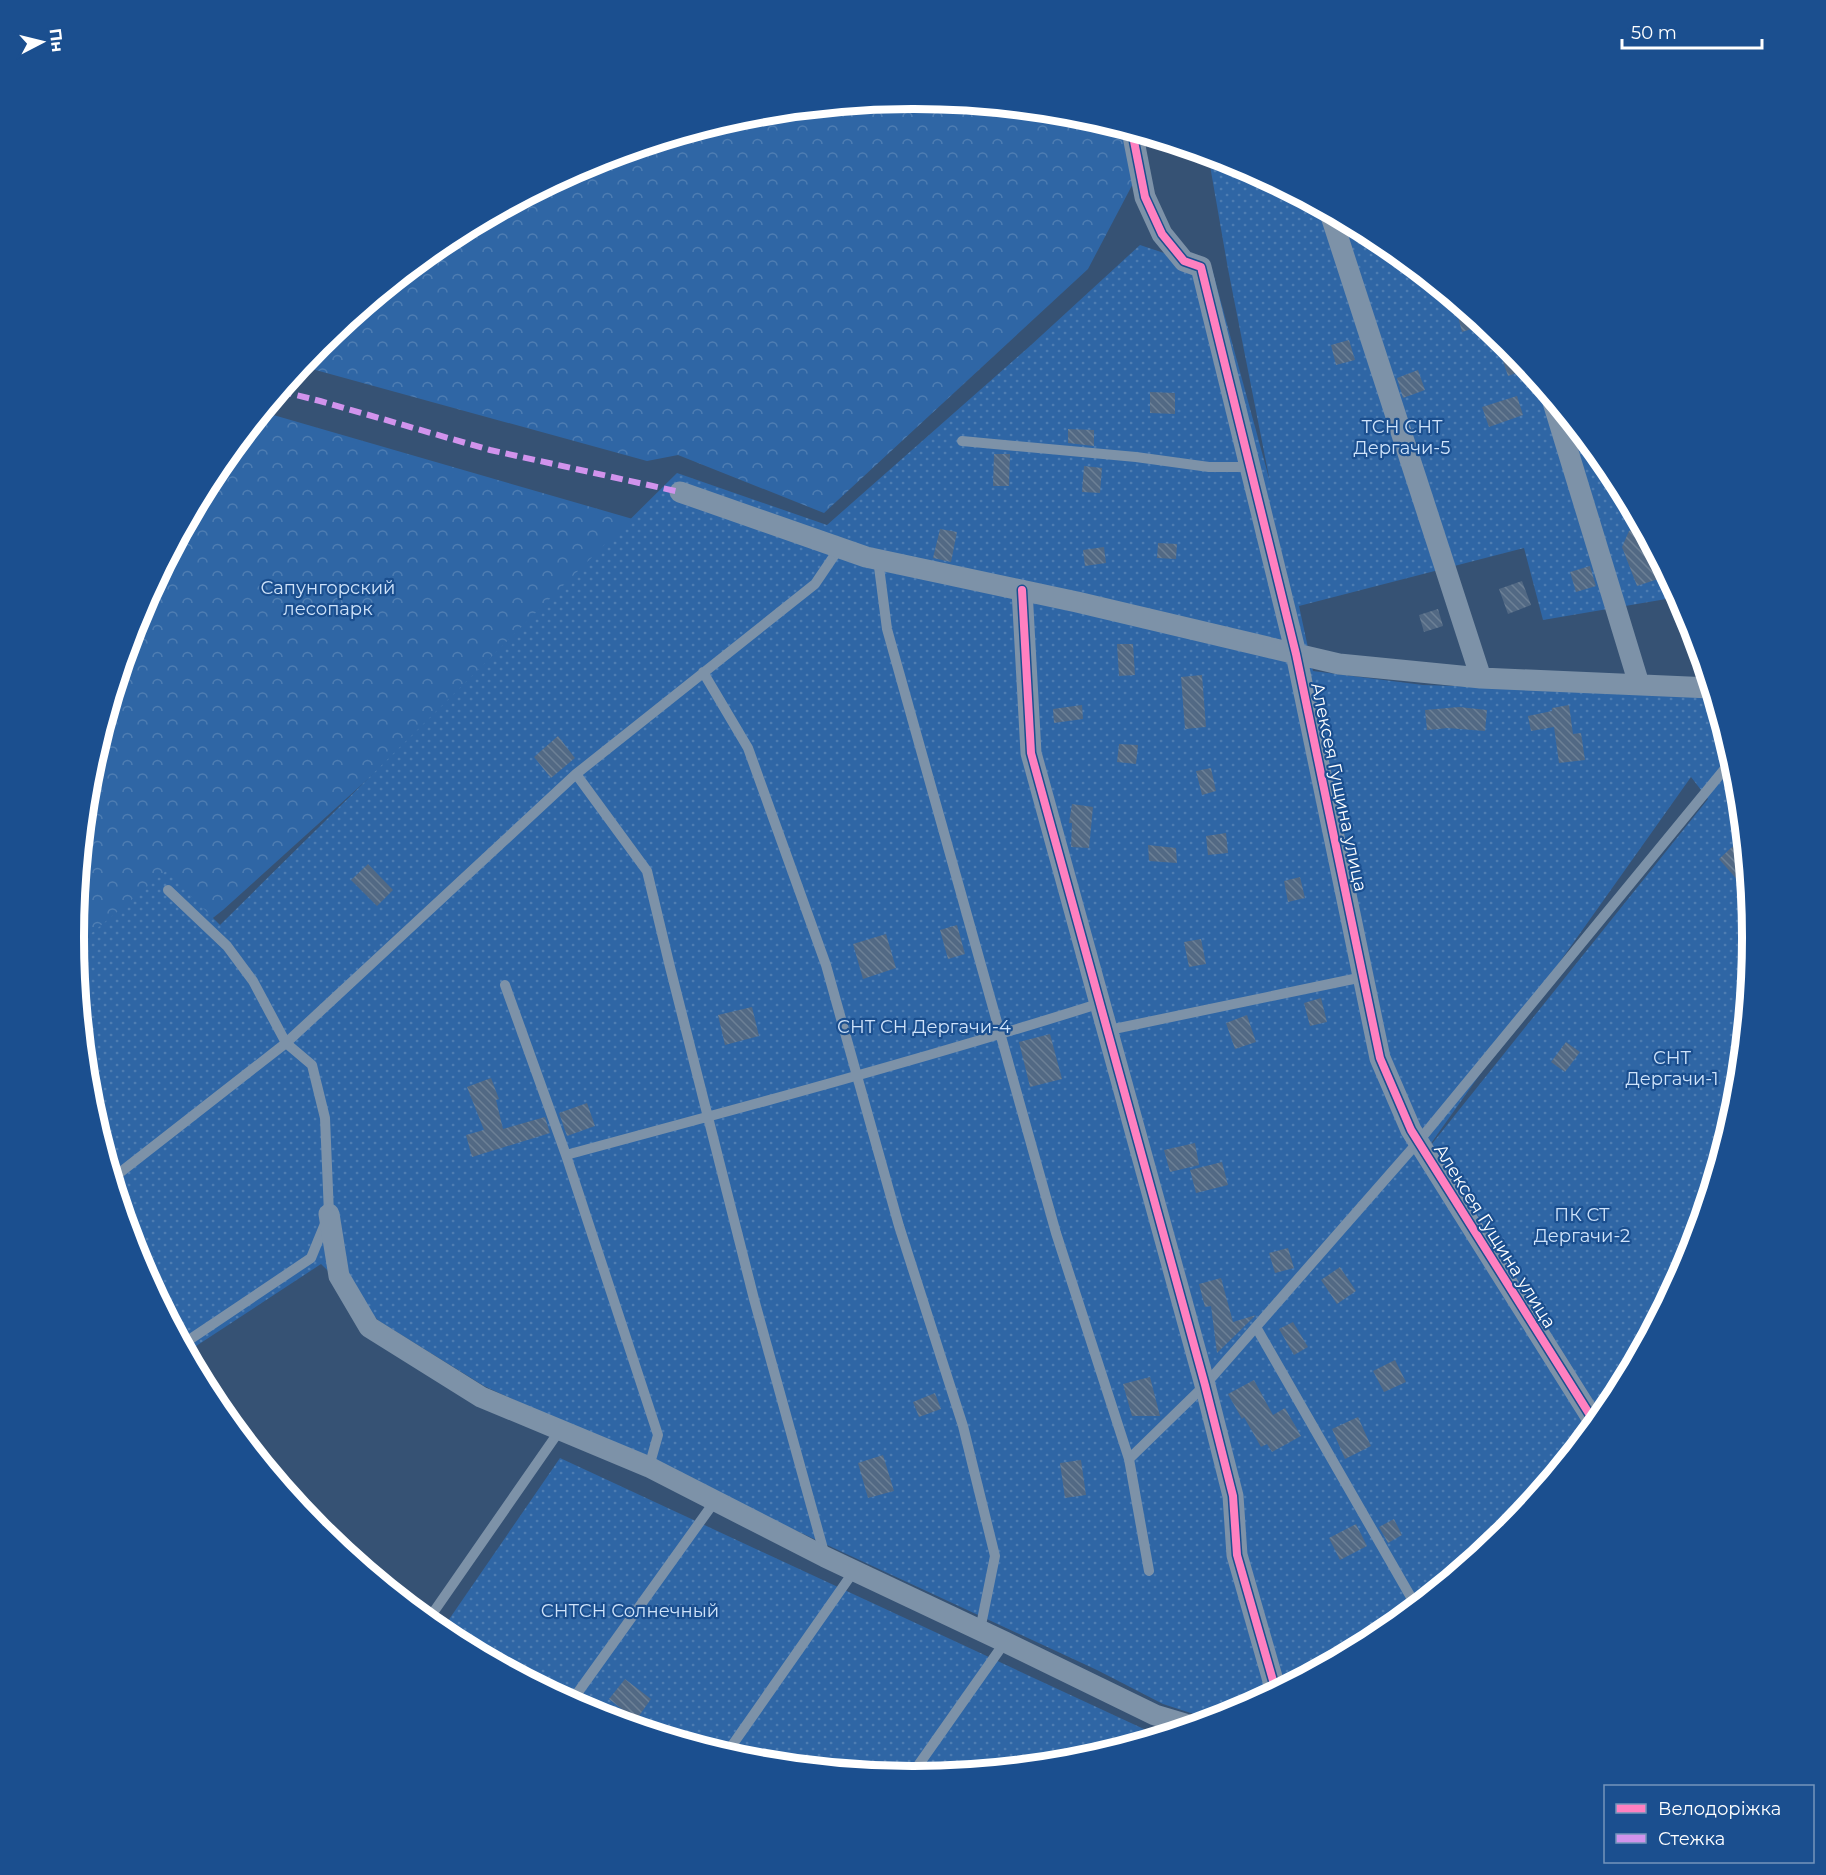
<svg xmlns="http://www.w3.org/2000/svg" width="1826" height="1875" font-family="Montserrat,sans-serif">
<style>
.forest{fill:url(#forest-crowns)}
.garden{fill:url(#garden-dots);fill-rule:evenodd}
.building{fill:url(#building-back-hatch)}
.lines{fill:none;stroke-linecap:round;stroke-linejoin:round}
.lane{stroke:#7d92a8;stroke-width:10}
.street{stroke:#7d92a8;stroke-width:21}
.quiet{stroke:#d193ec;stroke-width:6;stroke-dasharray:12 6;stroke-linecap:butt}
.cycleway-casing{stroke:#1b4f8f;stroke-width:11}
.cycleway{stroke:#ff80c0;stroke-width:8}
.labels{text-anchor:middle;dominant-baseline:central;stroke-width:4.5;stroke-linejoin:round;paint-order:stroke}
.park-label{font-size:18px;fill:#cfe3fa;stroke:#1b4f8f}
.street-label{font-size:18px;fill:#fff;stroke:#1b4f8f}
.rim{fill:none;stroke:#fff;stroke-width:8}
</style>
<defs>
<pattern id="forest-crowns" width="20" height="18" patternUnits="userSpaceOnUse" patternTransform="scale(1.5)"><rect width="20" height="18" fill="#2f66a5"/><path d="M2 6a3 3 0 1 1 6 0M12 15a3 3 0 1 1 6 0" fill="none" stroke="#4e7db2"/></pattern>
<pattern id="garden-dots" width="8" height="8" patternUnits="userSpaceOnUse" patternTransform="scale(1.5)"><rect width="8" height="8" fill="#2f66a5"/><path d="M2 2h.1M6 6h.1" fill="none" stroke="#4e7db2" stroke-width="1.8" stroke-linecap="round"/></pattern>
<pattern id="building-back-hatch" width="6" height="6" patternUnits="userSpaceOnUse" patternTransform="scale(1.5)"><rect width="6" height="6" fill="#526984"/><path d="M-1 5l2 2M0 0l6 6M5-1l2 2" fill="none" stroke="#6c8096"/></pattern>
</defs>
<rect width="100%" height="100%" fill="#365274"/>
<path class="forest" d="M913,98L1077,114L1123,128L1138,174L1088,269L824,513L678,455L647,461L301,366L320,344L447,239L592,162L750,114Z
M263,412L650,524L223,910L82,1021L74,937L90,773L138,616L215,471Z"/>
<path class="garden" d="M1208,154L1235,162L1380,240L1507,344L1611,471L1678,597L1543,620L1524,548L1299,606L1313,671L1423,685L1608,691L1712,692L1736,774L1752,937L1736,1102L1688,1259L1611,1404L1506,1531L1379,1636L1234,1713L1212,1720L1163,1704L1097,1670L484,1386L379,1321L321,1264L187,1352L137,1258L90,1101L75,947L166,871L220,925L677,473L827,525L1030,346L1140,245L1212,269L1270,482L1228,269ZM1691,777L1708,799L1427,1150V1149Z
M560,1458L1159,1736L1076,1761L913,1777L749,1761L591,1713L441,1631Z"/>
<path class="building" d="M1454,301L1484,325L1462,332Z
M1493,332L1507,344L1527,369L1508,376Z
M1349,340L1355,360L1336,365L1331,345Z
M1418,370L1425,390L1403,398L1397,378Z
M1150,392L1175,393V414L1150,413Z
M1517,396L1523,415L1489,427L1482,407Z
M1068,429L1094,430V446L1068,443Z
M994,454H1010L1009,486H993Z
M1084,466L1102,468L1100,493L1082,492Z
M1640,526L1667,576L1637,586L1622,547L1629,531Z
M940,529L957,532L951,562L933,558Z
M1158,543L1177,544L1176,559L1157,558Z
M1104,547L1106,563L1085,566L1083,550Z
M1590,566L1596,586L1576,592L1570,572Z
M1522,581L1531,605L1508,614L1499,589Z
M1438,609L1443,626L1424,632L1419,615Z
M1117,644H1133L1135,675L1119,676Z
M1202,675L1206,727L1185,729L1181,677Z
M1082,705L1083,719L1054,723L1053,709Z
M1569,705L1573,734L1581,733L1585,760L1559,763L1554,727L1531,731L1528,716L1552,711V708Z
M1459,707L1487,710L1485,731L1448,728L1427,730L1425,710Z
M558,736L575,758L551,778L534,757Z
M1119,744L1138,745L1136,764L1117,762Z
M1211,768L1216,791L1202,795L1196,771Z
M1072,804L1093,807L1089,848L1071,847L1072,823H1069Z
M1226,833L1228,853L1208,855L1206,836Z
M1743,837L1748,891V892L1719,859Z
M1148,845L1176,848L1177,863L1149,861Z
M368,864L393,890L377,906L351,880Z
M1300,877L1305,898L1288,902L1284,881Z
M957,925L965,954L948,959L940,930Z
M886,934L896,968L863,979L853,944Z
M1201,939L1206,964L1189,967L1184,942Z
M1321,998L1327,1022L1310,1026L1304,1003Z
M752,1007L759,1036L725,1045L718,1015Z
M1247,1015L1256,1042L1235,1049L1226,1023Z
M1050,1034L1062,1079L1030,1087L1019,1042Z
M1566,1042L1580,1052L1565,1072L1551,1062Z
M491,1078L499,1099L496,1100L503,1129L545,1117L550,1133L472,1157L466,1135L484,1130L467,1087Z
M587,1103L595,1126L567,1136L559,1113Z
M1195,1143L1199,1165L1170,1172L1164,1150Z
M1222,1162L1228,1185L1196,1193L1190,1170Z
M1288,1248L1294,1268L1275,1273L1269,1253Z
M1340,1267L1356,1291L1337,1304L1321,1280Z
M1221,1278L1233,1322L1256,1315L1217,1353L1211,1306L1205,1307L1199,1284Z
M1293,1322L1308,1347L1294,1355L1279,1329Z
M1395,1360L1406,1382L1384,1392L1373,1371Z
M1150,1377L1160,1416H1132L1123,1384Z
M1254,1380L1273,1415L1285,1408L1301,1436L1272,1452L1267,1444L1261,1447L1244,1417L1242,1419L1228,1394Z
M935,1393L941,1409L919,1417L913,1402Z
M1358,1417L1371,1446L1345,1459L1332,1429Z
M883,1455L894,1491L868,1498L858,1463Z
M1081,1460L1086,1495L1065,1498L1060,1463Z
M1394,1519L1402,1535L1388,1543L1379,1527Z
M1356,1524L1367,1546L1340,1560L1329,1538Z
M625,1679L651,1699L636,1720L609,1699Z"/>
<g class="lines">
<path class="lane" d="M962,441L1136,457L1209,467H1250
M878,559L887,629L1056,1233L1129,1459L1149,1571
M703,672L748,748L826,965L899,1226L963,1426L995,1556L980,1630
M576,774L647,871L670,967L754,1299L825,1556
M168,890L227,946L253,981L286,1043L312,1065L325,1118L329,1214L311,1258L183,1344
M505,985L566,1155L658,1435L649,1467
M1109,1030L1363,977
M566,1155C745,1107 924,1059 1101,1003
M113,1178L286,1043L576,774L815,584L840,547
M1256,1327L1416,1606
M1129,1459L1205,1385L1418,1142L1732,760
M428,1620L560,1430
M571,1702L715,1501
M726,1754L854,1571
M910,1777L1005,1642"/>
<path class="street" d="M1132,131L1145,197L1162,234L1184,261L1201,267L1296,654L1380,1058L1411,1130L1595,1423
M1330,213L1481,678
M1552,399L1639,684
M680,492L866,557L1077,602L1339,664L1481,678L1711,688
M1022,590L1031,753L1205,1385L1233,1496L1237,1555L1276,1691
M329,1214L339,1276L369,1327L481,1397L649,1467L825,1557L1005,1642L1155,1715L1192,1726"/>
<path class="quiet" d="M280,391L320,401L490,450L680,492"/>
<defs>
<path id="cycleway" d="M1132,131L1145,197L1162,234L1184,261L1201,267L1296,654L1380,1058L1411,1130L1595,1423
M1022,590L1031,753L1205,1385L1233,1496L1237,1555L1276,1691"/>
</defs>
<use href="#cycleway" class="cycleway-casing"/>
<use href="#cycleway" class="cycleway"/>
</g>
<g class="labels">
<g class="park-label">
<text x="1402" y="427">ТСН СНТ<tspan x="1402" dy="21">Дергачи-5</tspan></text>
<text x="328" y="588">Сапунгорский<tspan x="328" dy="21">лесопарк</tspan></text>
<text x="924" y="1027">СНТ СН Дергачи-4</text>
<text x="1672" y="1058">СНТ<tspan x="1672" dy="21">Дергачи-1</tspan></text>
<text x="1582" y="1215">ПК СТ<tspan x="1582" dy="21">Дергачи-2</tspan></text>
<text x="630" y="1611">СНТСН Солнечный</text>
</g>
<g class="street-label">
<text transform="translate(1339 787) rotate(78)">Алексея Гущина улица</text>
<text transform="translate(1495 1236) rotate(58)">Алексея Гущина улица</text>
</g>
</g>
<path d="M0 0H1826V1875H0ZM912 109H914A828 828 0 0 1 1742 937V938A828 828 0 0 1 914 1766H912A828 828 0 0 1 84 938V937A828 828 0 0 1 912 109Z" fill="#1b4f8f" fill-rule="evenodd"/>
<path class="rim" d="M912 109H914A828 828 0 0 1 1742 937V938A828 828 0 0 1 914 1766H912A828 828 0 0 1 84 938V937A828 828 0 0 1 912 109Z"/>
<rect x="1604" y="1785" width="210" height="78" fill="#1b4f8f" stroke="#7695bc" stroke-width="1.5"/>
<rect x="1616" y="1804" width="30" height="9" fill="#ff80c0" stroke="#7695bc" stroke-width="1.5"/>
<text x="1658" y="1815" font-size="18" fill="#ffffff">Велодоріжка</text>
<rect x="1616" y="1834" width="30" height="9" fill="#d193ec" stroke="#7695bc" stroke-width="1.5"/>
<text x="1658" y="1845" font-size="18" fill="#ffffff">Стежка</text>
<g transform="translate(42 42) rotate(83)" stroke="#1b4f8f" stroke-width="4.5" paint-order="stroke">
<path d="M0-4.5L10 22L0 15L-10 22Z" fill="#ffffff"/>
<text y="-9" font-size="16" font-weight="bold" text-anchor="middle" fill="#ffffff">Пн</text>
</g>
<path d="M1622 39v9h140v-9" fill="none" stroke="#ffffff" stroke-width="3"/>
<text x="1631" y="39" font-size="18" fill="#ffffff" stroke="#1b4f8f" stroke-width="4.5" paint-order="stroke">50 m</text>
</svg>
